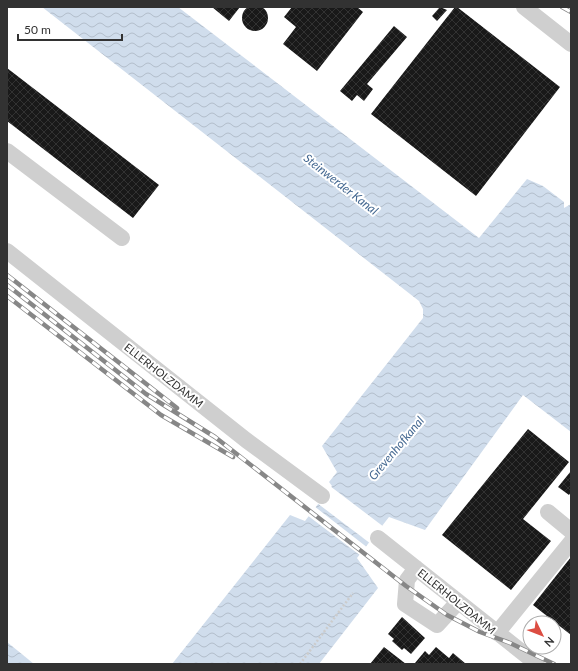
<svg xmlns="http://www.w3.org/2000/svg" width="578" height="671" font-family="Lato,sans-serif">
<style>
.water{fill:url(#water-waves)}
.pier{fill:#fff}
.building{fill:url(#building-cross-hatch)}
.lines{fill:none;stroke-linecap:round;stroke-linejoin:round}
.path{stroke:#ccc;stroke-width:2.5;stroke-dasharray:2 2;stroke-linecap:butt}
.minor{stroke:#cfcfcf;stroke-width:16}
.rail-casing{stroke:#878787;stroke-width:4.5}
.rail{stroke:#fff;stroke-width:3;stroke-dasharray:9;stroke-linecap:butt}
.labels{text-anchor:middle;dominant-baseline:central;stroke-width:4;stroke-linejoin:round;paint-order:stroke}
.street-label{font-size:11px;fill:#323232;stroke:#fff}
.water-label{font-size:12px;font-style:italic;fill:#446891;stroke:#fff}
</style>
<defs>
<pattern id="water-waves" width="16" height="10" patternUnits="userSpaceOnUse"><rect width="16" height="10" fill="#d0ddec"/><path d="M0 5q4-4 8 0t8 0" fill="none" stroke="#b3becb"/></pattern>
<pattern id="building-cross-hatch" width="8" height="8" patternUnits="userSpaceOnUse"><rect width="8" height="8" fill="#191919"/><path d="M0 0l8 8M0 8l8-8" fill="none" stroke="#323232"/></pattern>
</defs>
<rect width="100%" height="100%" fill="#fff"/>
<path class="water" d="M42,7H178L479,238L527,179L543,186L564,202V208L571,204V432L523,395L425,530L389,517L357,558L378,588L319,664H172L290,515L305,521L332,486L329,482L337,472L322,446L423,318V309L419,301Z
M7,642L34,664H7Z"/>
<path class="pier" d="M330,486L384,527L371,544L317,503Z
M314,506L368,548L361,556L307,515Z"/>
<path class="building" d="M242 18a13 13 0 1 1 26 0a13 13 0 1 1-26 0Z
M212,7H240L229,21Z
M292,7H357L363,12L317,71L283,44L296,27L284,17Z
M440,7L447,10L437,21L432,16Z
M455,7H457L560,87L476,196L371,114Z
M394,26L407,37L367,84L373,89L364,101L357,95L352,101L340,91Z
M7,68L159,185L133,218L7,121Z
M528,429L569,462L523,519L551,541L511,590L442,535Z
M571,471V492L569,495L558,487Z
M571,557V635L533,605Z
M402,617L425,638L411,654L404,648L402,650L392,641L394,639L388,634Z
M384,647L406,664H370Z
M436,647L449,658L453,653L466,664L415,663L425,651L429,655Z"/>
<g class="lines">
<path class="path" d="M300,664L353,593"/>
<path class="minor" d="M524,7L571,44
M7,151L122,238
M7,251L246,440L322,496
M548,512L571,531
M378,538L537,664
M416,568L407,580L405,604L437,625L458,602
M497,633L571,542"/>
<defs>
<path id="rail" d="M562,7L571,12
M7,275L177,408
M7,285L146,394L215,437L406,586L447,615L480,632L510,643L554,664
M7,296L161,415L233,457"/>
</defs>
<use href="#rail" class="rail-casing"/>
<use href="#rail" class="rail"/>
</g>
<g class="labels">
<g class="street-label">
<text transform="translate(164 375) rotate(38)">ELLERHOLZDAMM</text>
<text transform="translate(457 601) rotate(39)">ELLERHOLZDAMM</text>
</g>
<g class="water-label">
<text transform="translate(341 184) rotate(38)">Steinwerder Kanal</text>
<text transform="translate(396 448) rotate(-50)">Grevenhofkanal</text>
</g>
</g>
<rect width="578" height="671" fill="none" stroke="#323232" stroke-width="16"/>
<g transform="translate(542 635) rotate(133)"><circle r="19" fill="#ffffff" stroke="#adadad"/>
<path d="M0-3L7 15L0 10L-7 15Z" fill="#dc4d42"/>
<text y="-6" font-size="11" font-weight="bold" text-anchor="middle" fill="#323232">N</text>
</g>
<path d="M18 34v6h104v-6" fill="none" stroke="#323232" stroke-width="2"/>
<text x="24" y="34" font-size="12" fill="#323232" stroke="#ffffff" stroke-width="3" paint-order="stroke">50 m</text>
</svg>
